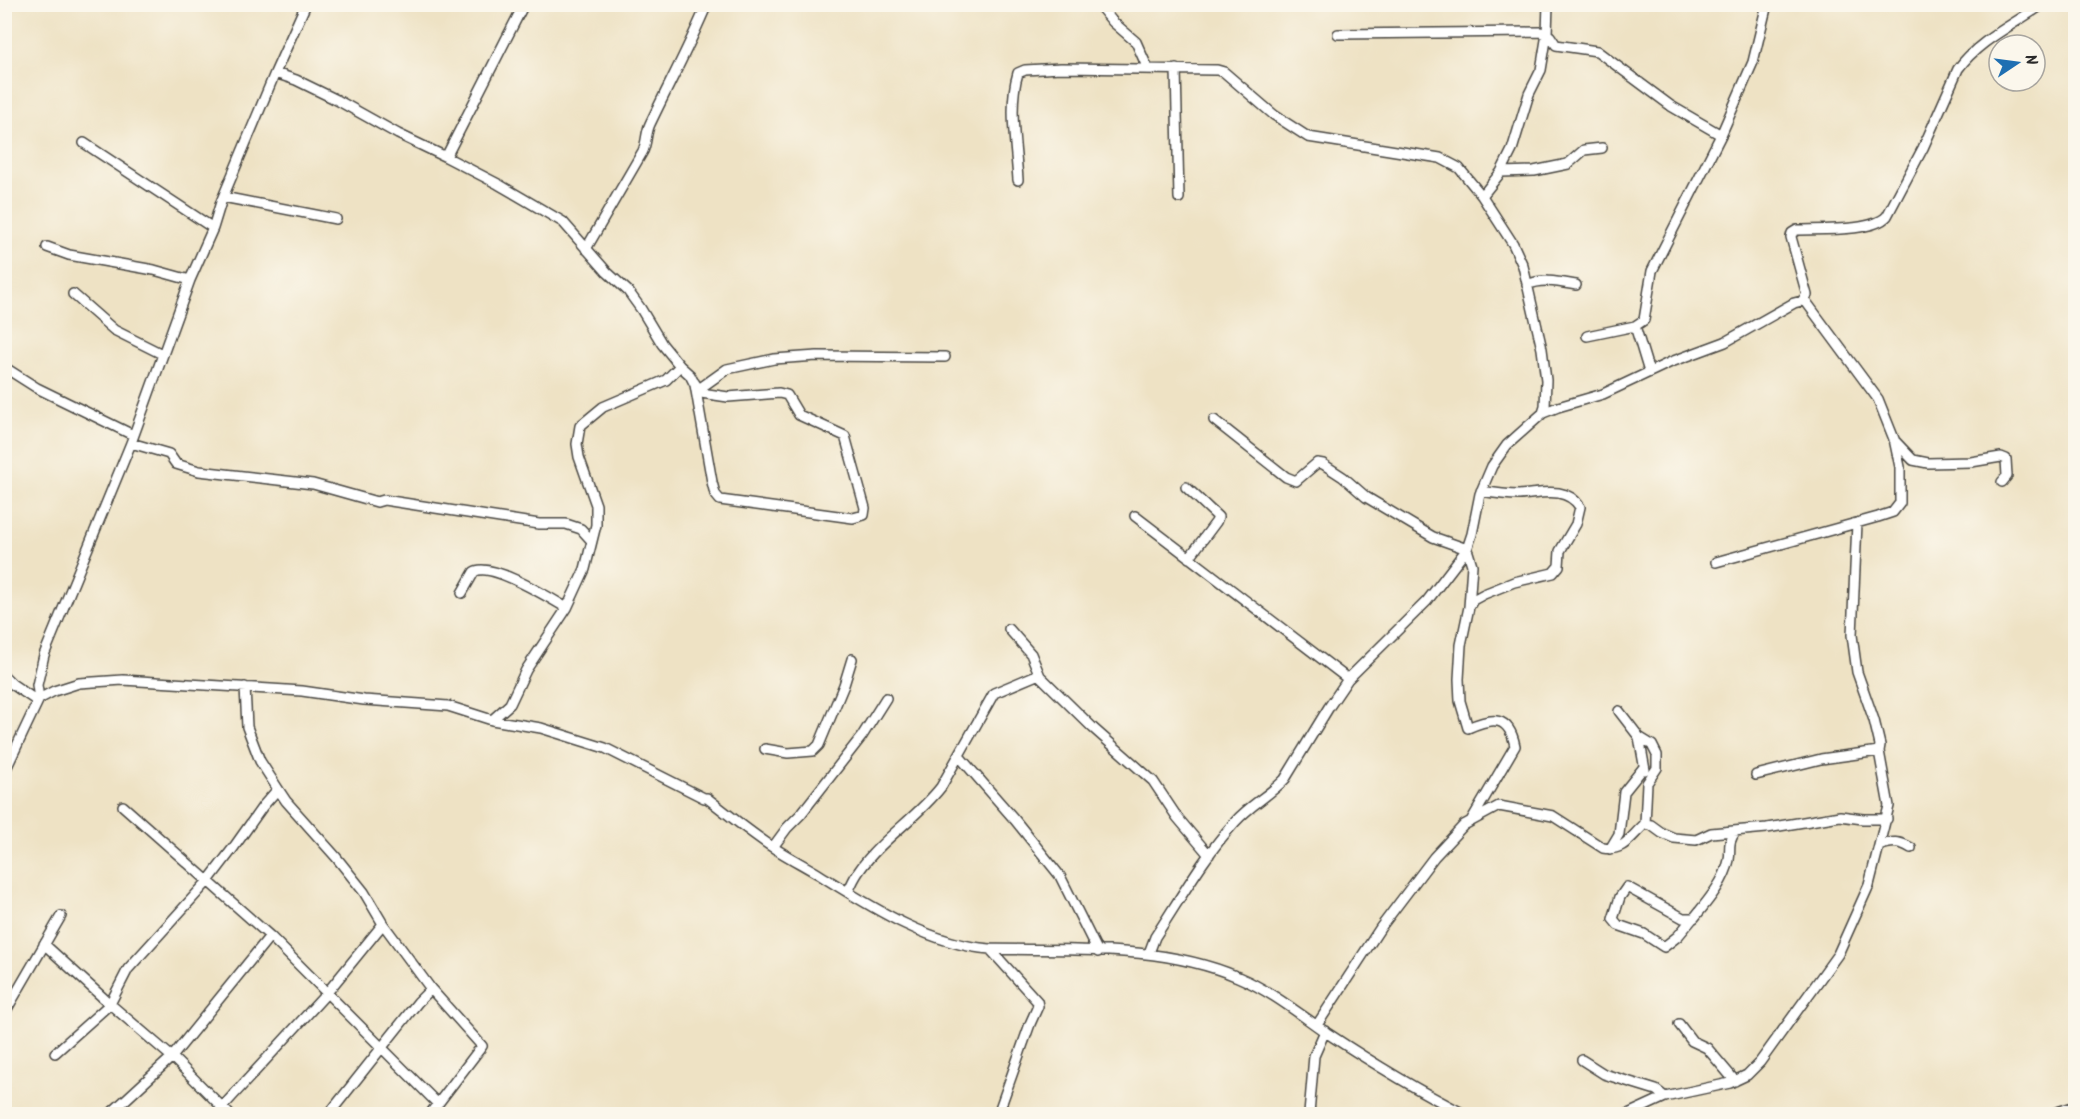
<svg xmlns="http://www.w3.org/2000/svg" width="2080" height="1119" font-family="Kalam,sans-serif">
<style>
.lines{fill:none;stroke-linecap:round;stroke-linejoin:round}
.street-casing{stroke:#484642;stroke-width:12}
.street{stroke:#fff;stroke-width:9}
</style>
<rect width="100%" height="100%" fill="#fbf7ec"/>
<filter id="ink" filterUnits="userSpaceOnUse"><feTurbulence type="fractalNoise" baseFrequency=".0167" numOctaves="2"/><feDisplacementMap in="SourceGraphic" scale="12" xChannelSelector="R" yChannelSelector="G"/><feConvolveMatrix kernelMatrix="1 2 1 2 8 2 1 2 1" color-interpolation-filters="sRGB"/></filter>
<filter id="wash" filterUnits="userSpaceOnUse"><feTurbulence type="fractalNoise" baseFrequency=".008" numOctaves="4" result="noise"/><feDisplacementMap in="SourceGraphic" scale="24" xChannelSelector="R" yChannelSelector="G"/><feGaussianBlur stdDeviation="1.35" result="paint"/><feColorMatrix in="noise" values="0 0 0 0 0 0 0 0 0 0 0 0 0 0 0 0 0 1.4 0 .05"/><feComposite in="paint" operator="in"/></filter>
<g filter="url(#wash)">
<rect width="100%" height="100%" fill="#eee2c4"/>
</g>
<g filter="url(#ink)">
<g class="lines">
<defs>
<path id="street" d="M1098,4L1113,22L1136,42L1148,69
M1338,34L1541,32L1550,36L1556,45L1597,51L1671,106L1721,135
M1176,69L1179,198
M275,73L306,4
M84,143L213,228
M446,157L524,4
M1501,172L1534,171L1568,164L1584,150L1602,148
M1018,180C1016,145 1008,106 1018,73L1025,70L1061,68L1217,70L1224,72L1274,115L1308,137L1440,158L1459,168L1482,196L1513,244L1523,266L1542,349L1546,380L1545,407L1543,413L1507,445L1492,466L1480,494L1472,534L1467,549L1427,601L1348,679L1329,707L1285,779C1270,795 1250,805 1235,822C1204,856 1180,899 1155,937L1149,953
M1482,196L1501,172L1512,150L1529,94L1541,70L1547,34L1548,4
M223,197L336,219
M47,247L69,255L154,270L190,280
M586,249L643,151C647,142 646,132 650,124C669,84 690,45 707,4
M1527,285C1543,278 1559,282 1576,285
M73,294L114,330L162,354
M1802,301L1807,295L1791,237L1792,233L1797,230C1819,229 1873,232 1887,216L1923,148L1958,69C1978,41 2013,25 2040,6
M1587,336L1635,326
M680,366L690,375L695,385L712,482L715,494L720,500L853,518L864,515L865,508L845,436L799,415L787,395L779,393L728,397L701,393L694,382
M4,367L37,388L133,435
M1649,372L1635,326L1644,320L1652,271L1721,135L1753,62L1767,4
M699,389L727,369L774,359L817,356L945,357
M1543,413L1558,407L1603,394L1671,362L1725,342L1794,303L1802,301L1807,303L1878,399L1894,439L1900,467V503L1893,512L1878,517L1716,562
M1214,420L1286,477L1296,481L1317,463L1323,464L1343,477L1366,497L1433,537L1467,549L1472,565L1469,607
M1894,440L1913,460L1928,463L1971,462L2001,457L2006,459L2007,476L2002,482
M131,443L169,454L176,464L199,471L313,484L377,502L384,500L539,524H566L581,529L591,540
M1186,487L1218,517L1216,522L1189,558
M1135,516L1348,679
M462,593L474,572C490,561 550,598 567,608
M1009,629L1031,654L1040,676L1093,728L1153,781L1177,817L1209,855
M4,676L12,684L37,701
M245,687L247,727L260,761L278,789L286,801L336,857L364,892L383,924L431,989L482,1046L430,1114
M39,699L37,685L44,655L131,443L190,280L213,228L221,202L275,73L296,80L337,100L398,134L446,157L498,184L563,222L607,272L628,291L641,309L662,344L680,366L666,380L603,407L580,426L577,444L579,457L596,505V525L585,569L567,608L526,670L510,704L492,720
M1619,711L1639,737L1652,745L1657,755V768L1647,783L1645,824
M1639,737L1645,770
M765,749L788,753L813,751L819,745L844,685L852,659
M959,756L1015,820L1060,876L1098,952
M4,773L39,699L54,691L79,683L123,680L302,691L364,700L448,706L492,720L541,728L605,748L704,798H707C726,813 745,828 765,842C782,854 802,864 820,875C870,906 930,945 990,949C1073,951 1161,944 1238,977C1271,991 1298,1013 1327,1033C1371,1062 1417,1090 1464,1114
M1756,775L1821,759L1879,751
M123,806L270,936L438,1104
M1471,821L1515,746C1509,715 1492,717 1468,728L1460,701L1459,679L1461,645L1469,607L1473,600L1484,594L1514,582L1553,573L1559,566L1560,551L1576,524L1580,507C1566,485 1540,494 1519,495C1506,495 1493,493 1481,491
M1879,846C1892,841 1899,841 1911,848
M773,847L787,828L801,814L862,736L886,698
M1610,849L1619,834L1624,792L1644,767
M848,892C851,885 854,878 859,871C881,839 917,818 941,787L994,693L1039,674
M1693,918L1678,936L1664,947L1644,934L1618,925L1613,919L1620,897L1627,887L1683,918H1694C1707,902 1725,881 1729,860C1731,847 1727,844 1735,832
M44,944L110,1004L172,1057L229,1114
M990,949L1037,1001L1038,1006L1030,1024L998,1114
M4,1014L61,916
M1679,1024L1692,1041L1707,1048L1735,1081
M1317,1025L1381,927L1434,857L1464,825L1499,806L1553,816L1603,848C1624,852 1631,836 1645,824L1651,825L1662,833L1674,838L1696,840L1711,833L1767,828L1840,816L1863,819H1887
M55,1053L110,1004L128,969L208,881L234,847L263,806L278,789
M1582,1060L1604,1074L1656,1090L1665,1097
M110,1114L172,1057L270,936
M216,1114L326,994L383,924
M329,1114L418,1002L431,989
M1309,1114L1314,1056L1325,1031
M1628,1114L1665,1097L1730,1083L1747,1075L1760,1062L1838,954L1869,885L1889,806L1879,751L1880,745L1874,720L1857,672L1852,635L1857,523
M2051,1114L2076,1106"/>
</defs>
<use href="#street" class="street-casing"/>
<use href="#street" class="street"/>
</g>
</g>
<rect width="2080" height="1119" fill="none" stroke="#fbf7ec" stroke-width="24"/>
<g transform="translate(2017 63) rotate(77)"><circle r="28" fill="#fbf7ec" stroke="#a8a59f" stroke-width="1.5"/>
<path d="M0-4.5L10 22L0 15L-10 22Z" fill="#1f6fb2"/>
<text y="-9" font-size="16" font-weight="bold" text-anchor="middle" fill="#2b2b2b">N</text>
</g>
</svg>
